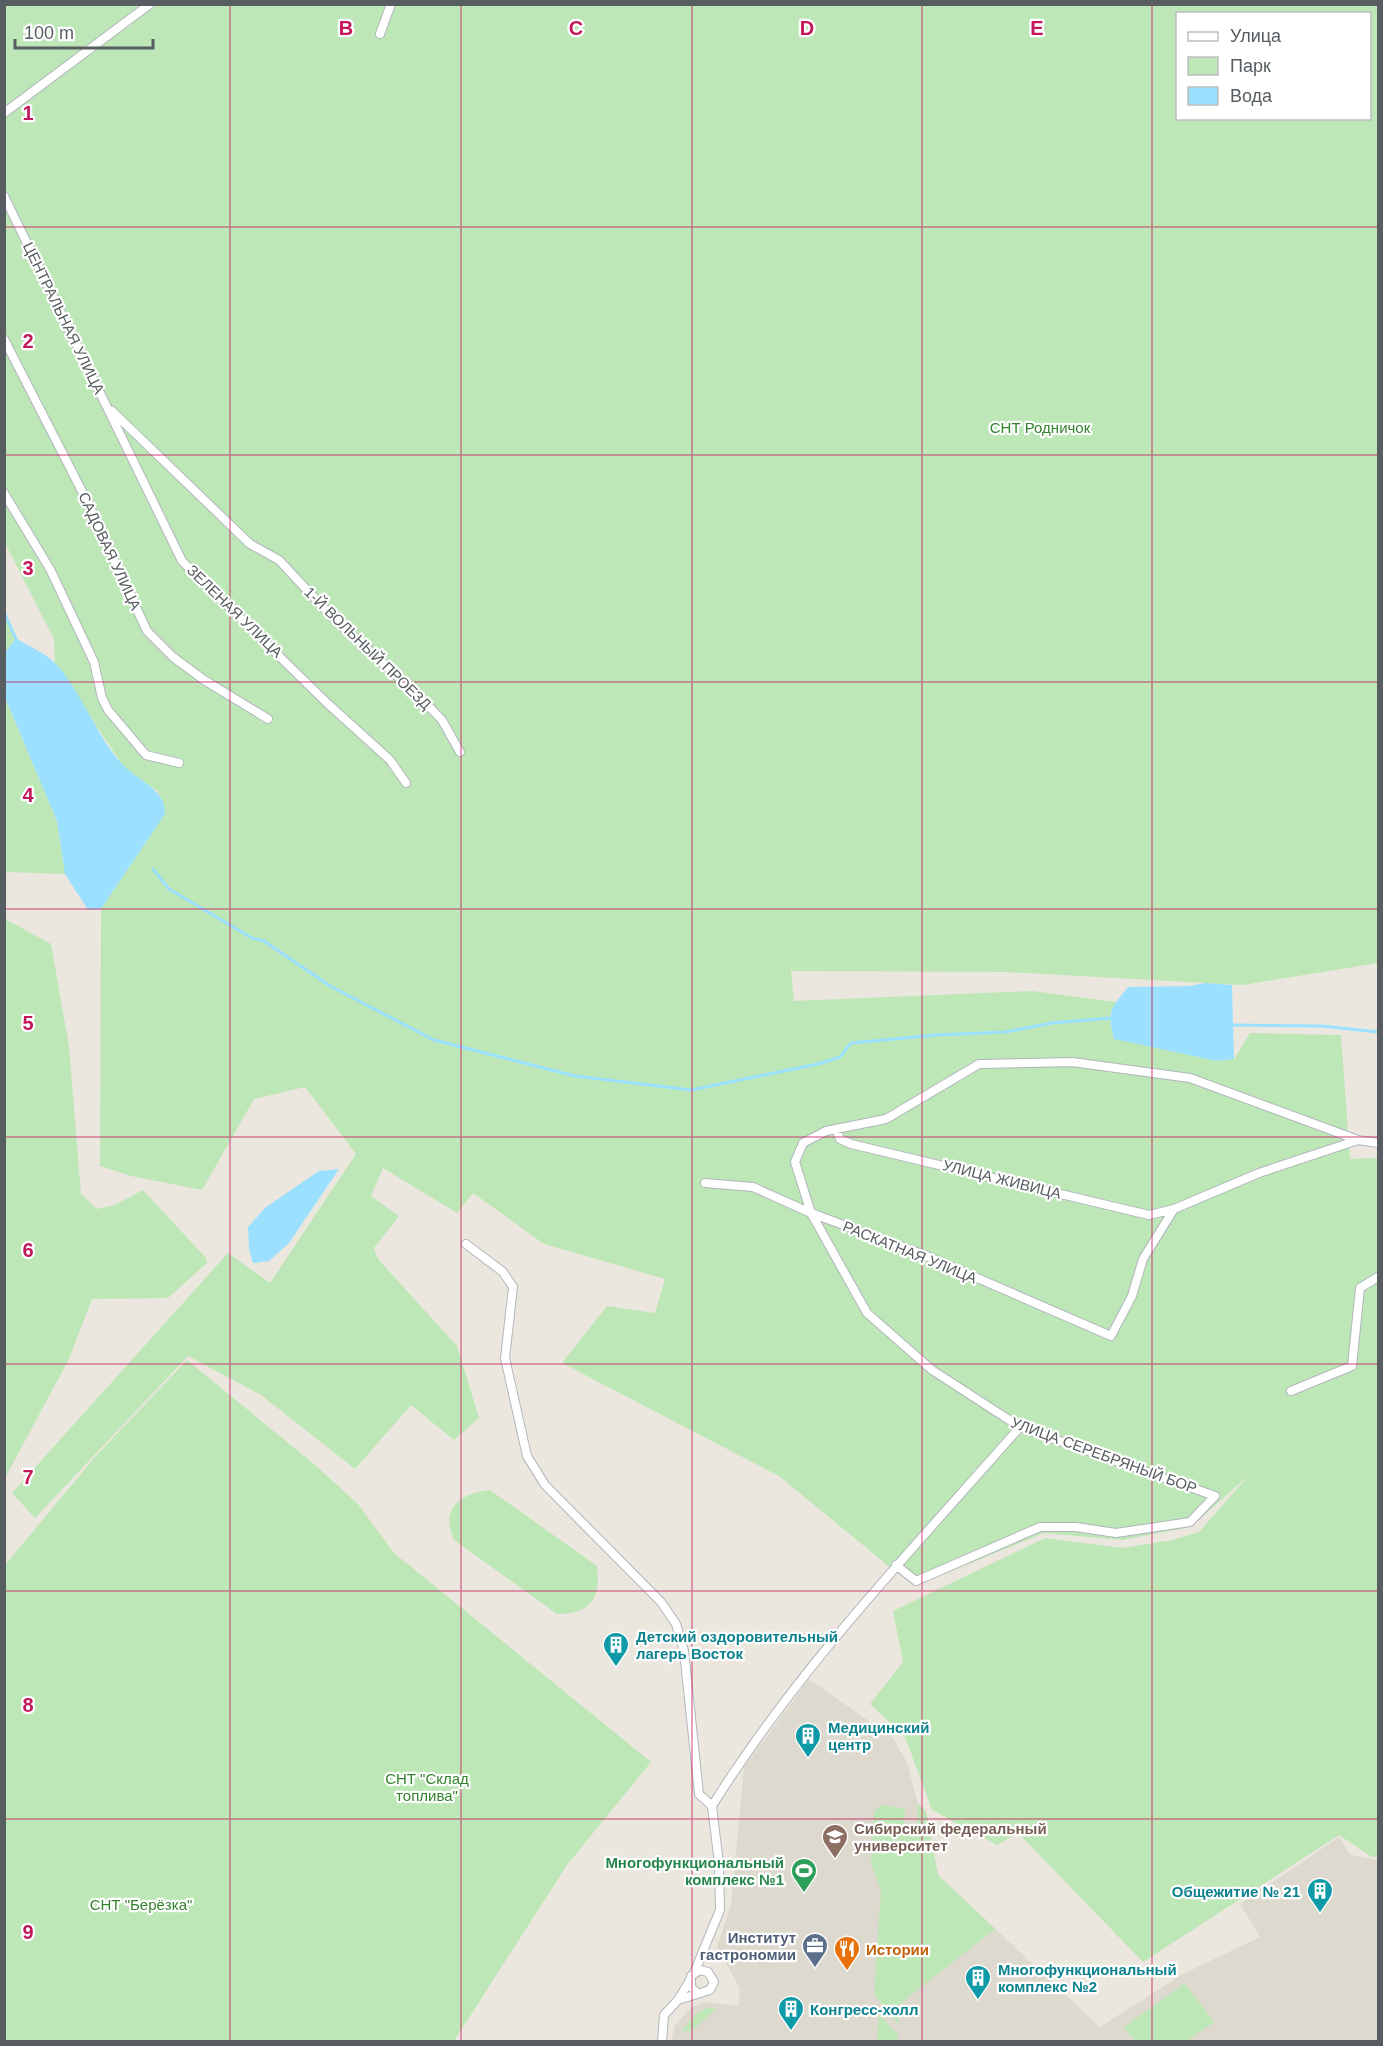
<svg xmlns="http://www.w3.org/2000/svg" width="1383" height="2046" font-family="Helvetica,sans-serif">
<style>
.education{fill:#ded9ce}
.green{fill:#bde7b7;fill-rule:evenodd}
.water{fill:#9be0ff}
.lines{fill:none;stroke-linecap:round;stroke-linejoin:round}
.stream{stroke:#9be0ff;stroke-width:3}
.street-casing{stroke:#b1b6bb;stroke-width:10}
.street{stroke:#fff;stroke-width:8}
.grid{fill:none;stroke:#c2185b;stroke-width:1.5;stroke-opacity:0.55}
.labels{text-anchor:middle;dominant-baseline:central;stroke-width:4.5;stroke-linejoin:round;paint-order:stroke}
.street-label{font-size:15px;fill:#575d61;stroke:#fff}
.park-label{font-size:15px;fill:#33832d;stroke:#fff}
.culture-label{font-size:15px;font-weight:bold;fill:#0d838f;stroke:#fff;text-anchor:start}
.education-label{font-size:15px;font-weight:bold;fill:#785e54;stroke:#fff;text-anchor:start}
.leisure-label{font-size:15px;font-weight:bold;fill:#27864d;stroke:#fff;text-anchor:end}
.service-label{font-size:15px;font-weight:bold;fill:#4e5e75;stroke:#fff;text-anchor:end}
.food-label{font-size:15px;font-weight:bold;fill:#c56008;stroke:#fff;text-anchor:start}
.grid-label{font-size:20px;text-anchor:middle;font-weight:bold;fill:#c2185b;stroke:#fff;stroke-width:4.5;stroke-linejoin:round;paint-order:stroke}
</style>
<rect width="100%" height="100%" fill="#ece7de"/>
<path class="education" d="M809,1679L893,1738L907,1763L918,1804L926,1811L938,1875L1100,2027L1183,1974L1260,1937L1240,1904L1339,1837L1351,1855L1378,1860V2041L671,2042L675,2025L692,2007L704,2002L738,2006L740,1989L717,1947L731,1904L744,1767Z"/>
<path class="green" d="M4,5H1378V963L1243,985L1005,972L791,971L794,1001L1032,991L1116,1002L1109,1018L1217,1061L1234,1059L1250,1033L1341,1035L1350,1159L1378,1158V1856L1372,1857L1339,1835L1143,1962L1018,1833L997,1845L932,1810L905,1737L870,1704L903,1662L893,1611L1045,1538L1122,1548L1172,1540L1199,1532L1249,1475L1191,1527L1122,1540L1044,1533L917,1585L892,1569L779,1476L562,1363L607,1306L655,1313L665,1279L544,1244L473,1193L457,1213L383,1168L371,1196L399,1216L374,1248L378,1259L457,1346L479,1418L454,1440L411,1405L355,1469L261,1395L188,1356L35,1518L12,1493L228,1253L270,1283L356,1154L305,1087L254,1099L202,1190L131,1176L100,1166L101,909L165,814L158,791L135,777L121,763L55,663L54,639L5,543ZM1178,14H1370V118H1178Z
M4,612L16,638L5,653H4Z
M4,692L6,700L57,821L65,874L5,872Z
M5,919L51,944L69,1046L81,1194L97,1209L115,1205L143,1190L206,1258L207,1263L168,1298L92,1299L69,1359L5,1478Z
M187,1360L315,1465L358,1504L394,1553L651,1762L567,1865L454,2041H5V1565L95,1457Z
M490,1490L597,1566C601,1598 591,1614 557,1614L454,1540C440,1509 460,1493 490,1490Z
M918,1804L926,1811L938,1875L995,1929L897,2006L899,2025L874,1994L881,1891L871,1864L874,1811L882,1805L905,1809L904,1825L917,1828Z
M1185,1983L1214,2022L1187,2041H1135L1124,2027Z
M707,2007L716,2009L691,2031H681L695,2015Z
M879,2014L898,2035L897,2041H877Z"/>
<path class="water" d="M16,638C28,646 45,653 55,663C81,690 96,736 122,764C137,781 166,788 165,814L101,909L88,910L65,874L57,821L6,700L5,653Z
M1205,983L1232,985L1234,1059L1217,1061L1114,1039C1107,1012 1110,1009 1128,987L1190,986Z
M339,1169L289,1243L269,1261L253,1263L249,1249L248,1227L266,1207L319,1171Z"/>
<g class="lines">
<path class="stream" d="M4,612L17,641
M153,869L169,889L252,938L264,941L330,986L434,1040L575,1076L691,1090L818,1064L840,1057L851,1043L937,1035L1005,1032L1052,1023L1111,1018
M1231,1025L1322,1026L1378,1032"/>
<defs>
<path id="street" d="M380,34L391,4
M4,113L150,4
M4,196L182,561L327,703L390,760L406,783
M4,339L87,501L147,631L173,657L204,680L268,719
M112,411L250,544L279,560L336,621L417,694L442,720L460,752
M4,493L50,569L94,662L102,698L108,710L146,755L179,763
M836,1129L840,1139L851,1144L1149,1215L1174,1209
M705,1183L753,1187L811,1213L922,1254L1111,1336L1132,1296L1143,1259L1174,1209L1259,1173L1358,1140L1378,1143
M466,1244L503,1272L513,1287L505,1358L527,1456L545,1485L661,1602L676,1624L684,1651L699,1794L712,1806
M1291,1391L1352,1366L1360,1288L1378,1277
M896,1565L916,1581L1040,1527H1076L1116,1533L1190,1522L1215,1496L1020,1427L932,1370L867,1313L811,1213L795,1162L803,1143L826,1131L886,1119L979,1064L1072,1062L1190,1078L1358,1140
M694,1973L720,1910L719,1864L712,1806C798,1668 913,1549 1020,1427
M678,2000L710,1990L714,1982L708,1972L700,1970L691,1976V1987L696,1992
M662,2042L664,2015L678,2000L690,1980"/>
</defs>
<use href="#street" class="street-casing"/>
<use href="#street" class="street"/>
</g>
<path class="grid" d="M230,4V2042M461,4V2042M692,4V2042M922,4V2042M1152,4V2042M4,227H1378M4,455H1378M4,682H1378M4,909H1378M4,1137H1378M4,1364H1378M4,1591H1378M4,1819H1378"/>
<defs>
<symbol id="building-pin" viewBox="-11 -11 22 30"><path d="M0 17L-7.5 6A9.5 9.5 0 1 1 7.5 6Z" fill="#0f9aa8" stroke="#fff"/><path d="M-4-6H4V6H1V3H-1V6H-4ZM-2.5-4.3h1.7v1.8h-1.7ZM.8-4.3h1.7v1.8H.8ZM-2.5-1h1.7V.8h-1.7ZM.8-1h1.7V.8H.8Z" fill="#fff"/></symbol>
<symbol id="university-pin" viewBox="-11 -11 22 30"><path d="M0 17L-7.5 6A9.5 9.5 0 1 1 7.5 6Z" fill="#8d6e63" stroke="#fff"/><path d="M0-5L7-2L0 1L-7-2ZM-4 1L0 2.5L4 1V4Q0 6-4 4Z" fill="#fff"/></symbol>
<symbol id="stadium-pin" viewBox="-11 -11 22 30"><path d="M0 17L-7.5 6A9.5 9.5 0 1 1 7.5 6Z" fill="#2e9e5b" stroke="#fff"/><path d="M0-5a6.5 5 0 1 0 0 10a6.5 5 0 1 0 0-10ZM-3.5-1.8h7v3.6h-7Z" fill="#fff"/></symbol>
<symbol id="office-pin" viewBox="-11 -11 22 30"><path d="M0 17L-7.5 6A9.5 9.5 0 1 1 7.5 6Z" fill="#5c6f8a" stroke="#fff"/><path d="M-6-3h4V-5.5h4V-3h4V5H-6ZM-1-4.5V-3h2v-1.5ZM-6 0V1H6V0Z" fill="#fff"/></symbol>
<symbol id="restaurant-pin" viewBox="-11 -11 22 30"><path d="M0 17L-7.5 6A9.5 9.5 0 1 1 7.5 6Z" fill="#e8710a" stroke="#fff"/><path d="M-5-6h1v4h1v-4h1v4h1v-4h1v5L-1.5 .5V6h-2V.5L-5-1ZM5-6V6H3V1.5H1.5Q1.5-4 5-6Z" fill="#fff"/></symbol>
</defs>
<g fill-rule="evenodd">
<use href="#building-pin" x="601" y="1630" width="30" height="40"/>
<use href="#building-pin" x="793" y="1721" width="30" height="40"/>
<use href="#university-pin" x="820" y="1822" width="30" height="40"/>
<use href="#stadium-pin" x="789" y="1856" width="30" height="40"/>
<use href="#building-pin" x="1305" y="1876" width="30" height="40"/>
<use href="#office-pin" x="800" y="1931" width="30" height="40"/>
<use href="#restaurant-pin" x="832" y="1934" width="30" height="40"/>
<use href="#building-pin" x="963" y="1963" width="30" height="40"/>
<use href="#building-pin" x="776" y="1994" width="30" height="40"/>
</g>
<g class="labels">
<g class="street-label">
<text transform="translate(64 318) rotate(64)">ЦЕНТРАЛЬНАЯ УЛИЦА</text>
<text transform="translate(110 551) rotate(65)">САДОВАЯ УЛИЦА</text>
<text transform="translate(235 611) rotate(44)">ЗЕЛЕНАЯ УЛИЦА</text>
<text transform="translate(368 648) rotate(44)">1-Й ВОЛЬНЫЙ ПРОЕЗД</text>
<text transform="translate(1002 1179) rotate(14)">УЛИЦА ЖИВИЦА</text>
<text transform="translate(910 1252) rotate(22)">РАСКАТНАЯ УЛИЦА</text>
<text transform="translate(1104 1455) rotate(20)">УЛИЦА СЕРЕБРЯНЫЙ БОР</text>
</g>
<g class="park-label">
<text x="1040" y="427">СНТ Родничок</text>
<text x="427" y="1778">СНТ "Склад<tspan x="427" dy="17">топлива"</tspan></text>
<text x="141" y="1904">СНТ "Берёзка"</text>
</g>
<g class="culture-label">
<text x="636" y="1636">Детский оздоровительный<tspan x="636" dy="17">лагерь Восток</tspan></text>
<text x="828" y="1727">Медицинский<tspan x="828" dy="17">центр</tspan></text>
<text x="1300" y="1891" text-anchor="end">Общежитие № 21</text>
<text x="998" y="1969">Многофункциональный<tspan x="998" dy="17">комплекс №2</tspan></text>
<text x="810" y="2009">Конгресс-холл</text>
</g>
<g class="education-label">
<text x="854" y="1828">Сибирский федеральный<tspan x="854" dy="17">университет</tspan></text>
</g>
<g class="leisure-label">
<text x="784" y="1862">Многофункциональный<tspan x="784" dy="17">комплекс №1</tspan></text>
</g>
<g class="service-label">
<text x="796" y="1937">Институт<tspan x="796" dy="17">гастрономии</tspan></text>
</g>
<g class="food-label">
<text x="866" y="1949">Истории</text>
</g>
</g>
<g class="grid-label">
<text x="346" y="35">B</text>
<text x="576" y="35">C</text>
<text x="807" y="35">D</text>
<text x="1037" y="35">E</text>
<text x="28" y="120">1</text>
<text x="28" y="348">2</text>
<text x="28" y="575">3</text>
<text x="28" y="802">4</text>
<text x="28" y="1030">5</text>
<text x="28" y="1257">6</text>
<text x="28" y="1484">7</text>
<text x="28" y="1712">8</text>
<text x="28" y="1939">9</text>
</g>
<rect width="1383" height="2046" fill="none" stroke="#575d61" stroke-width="12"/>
<rect x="1176" y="12" width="195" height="108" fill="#ffffff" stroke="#bcbec0" stroke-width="1.5"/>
<rect x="1188" y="32" width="30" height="9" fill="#ffffff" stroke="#bcbec0" stroke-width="1.5"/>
<text x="1230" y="42" font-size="18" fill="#575d61">Улица</text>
<rect x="1188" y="57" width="30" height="18" fill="#bde7b7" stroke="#bcbec0" stroke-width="1.5"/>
<text x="1230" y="72" font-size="18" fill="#575d61">Парк</text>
<rect x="1188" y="87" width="30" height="18" fill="#9be0ff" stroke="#bcbec0" stroke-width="1.5"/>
<text x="1230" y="102" font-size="18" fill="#575d61">Вода</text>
<path d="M15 39v9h138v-9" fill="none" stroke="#575d61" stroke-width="3"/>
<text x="24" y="39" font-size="18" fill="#575d61" stroke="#ffffff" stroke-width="4.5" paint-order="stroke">100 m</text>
</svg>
